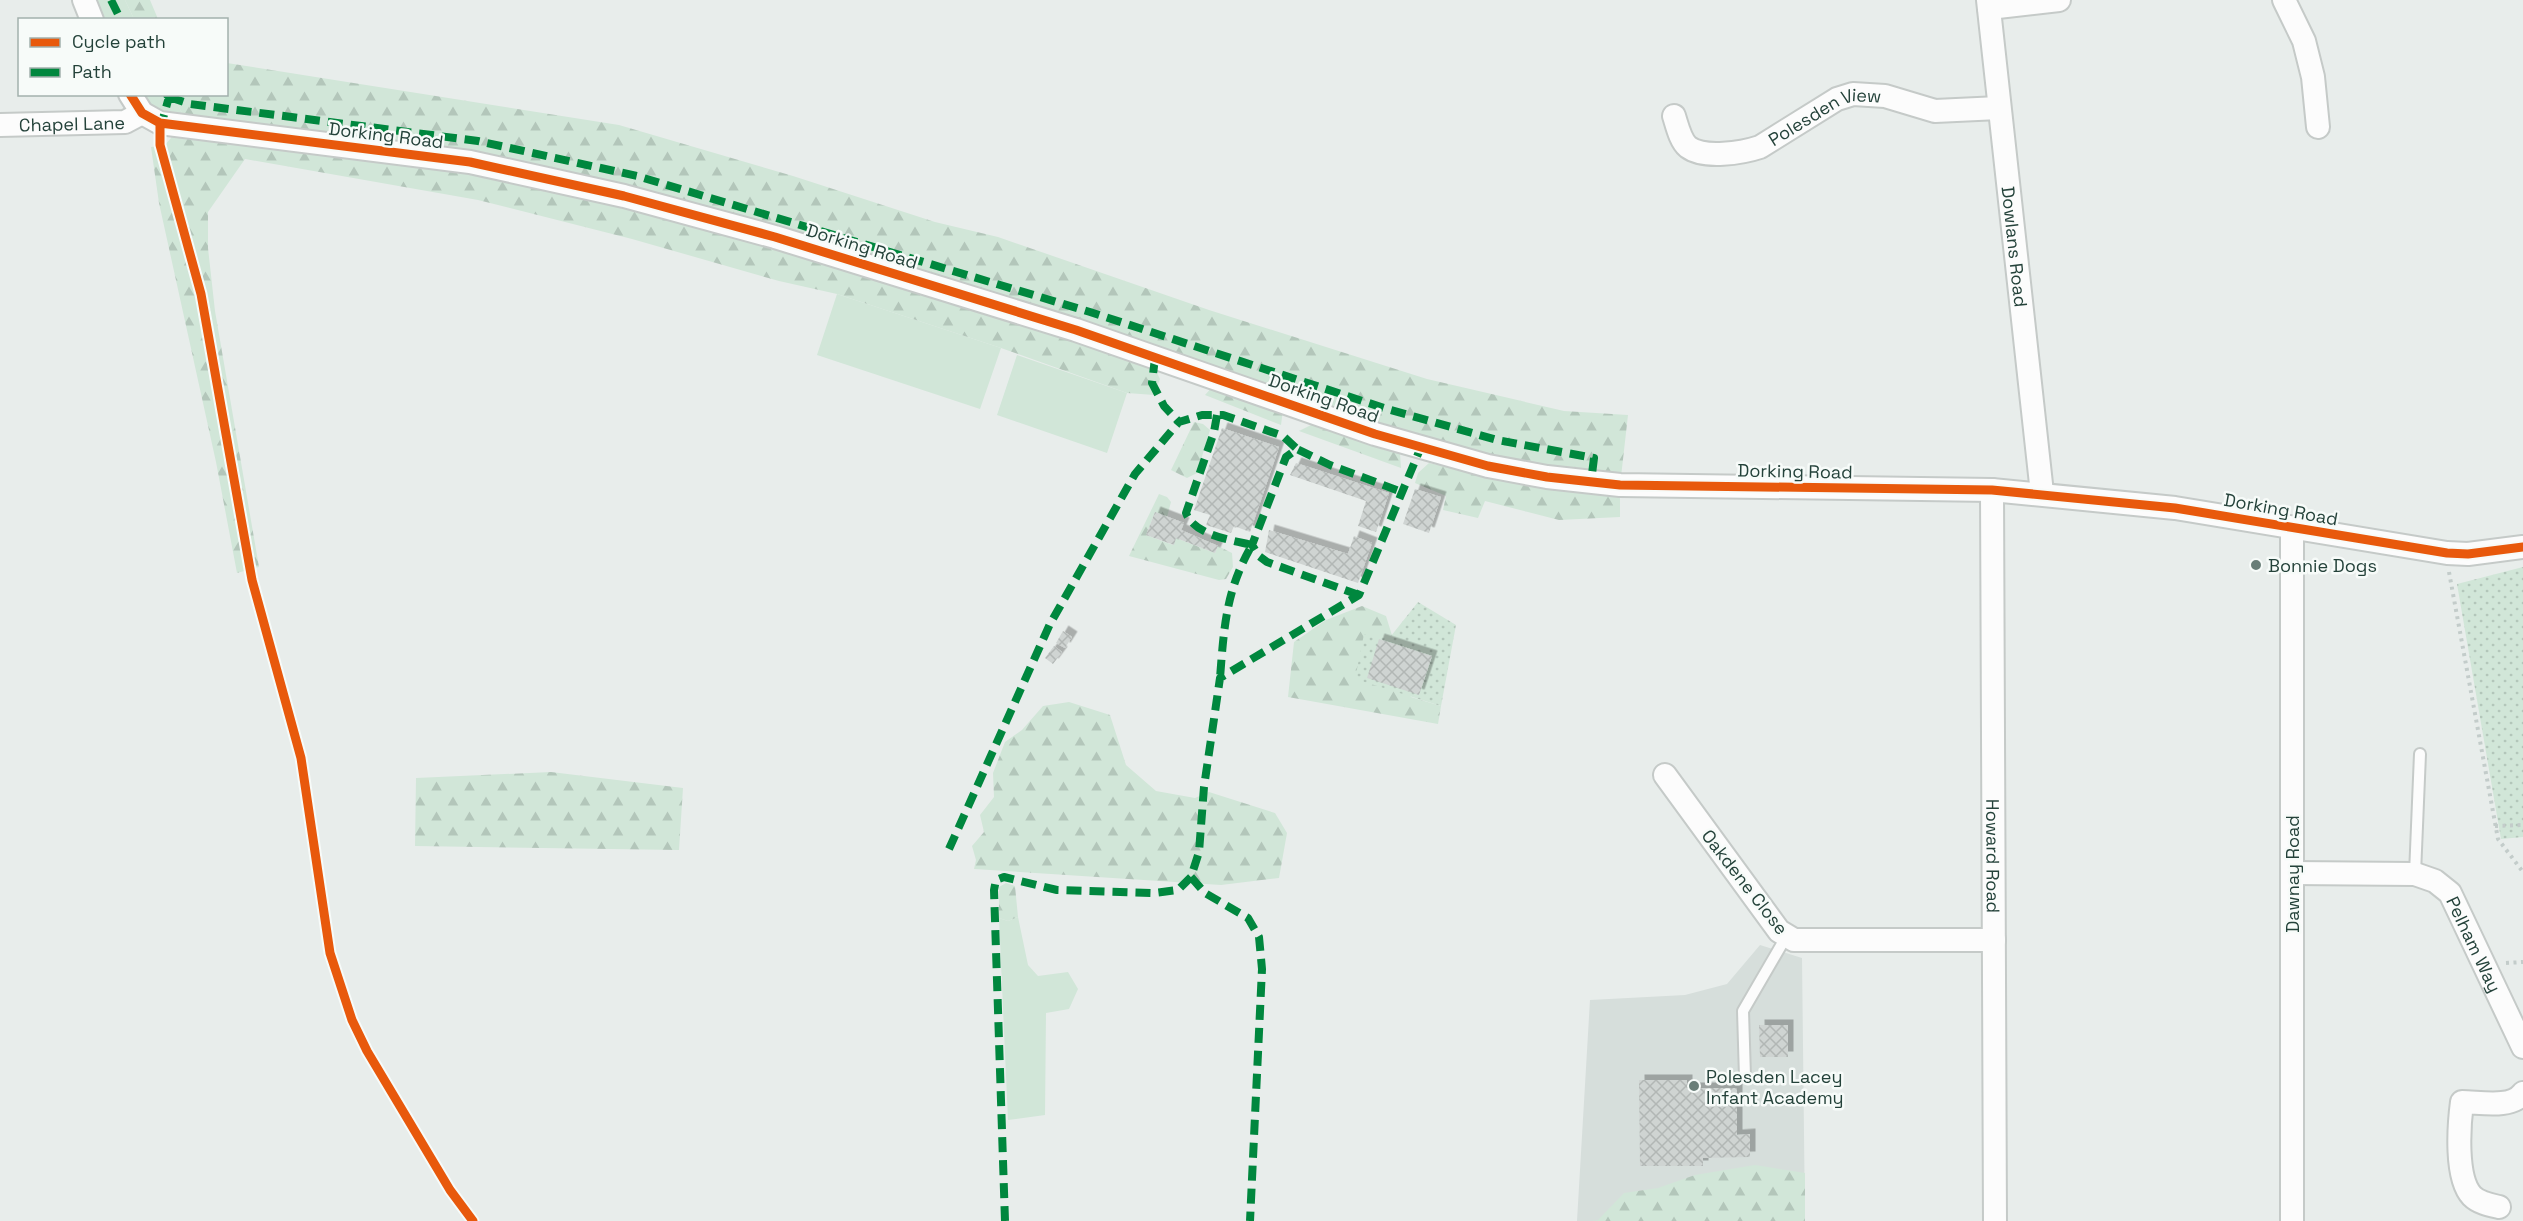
<svg xmlns="http://www.w3.org/2000/svg" width="2523" height="1221" font-family="'Space Grotesk',sans-serif">
<style>
.built{fill:#d6dedb}
.grass{fill:#d1e6d8}
.forest{fill:url(#forest-firs)}
.park{fill:url(#park-dots)}
.building{fill:url(#building-cross-hatch);filter:url(#shadow)}
.lines{fill:none;stroke-linecap:round;stroke-linejoin:round}
.lane-casing{stroke:#c5cac8;stroke-width:14}
.street-casing{stroke:#c5cac8;stroke-width:26}
.path{stroke:#c3ccca;stroke-width:4;stroke-dasharray:3 4.5;stroke-linecap:butt}
.lane{stroke:#fcfcfc;stroke-width:10}
.street{stroke:#fcfcfc;stroke-width:22}
.quiet{stroke:#00873e;stroke-width:8;stroke-dasharray:15 8;stroke-linecap:butt}
.cycleway-casing{stroke:#f7fbf9;stroke-width:13}
.cycleway{stroke:#e8590c;stroke-width:9}
.poi-dot{fill:#697e78;stroke:#f7fbf9;stroke-width:2}
.labels{text-anchor:middle;dominant-baseline:central;stroke-width:5;stroke-linejoin:round;paint-order:stroke}
.street-label{font-size:18px;fill:#24423a;stroke:#f7fbf9}
.poi-label{font-size:18px;fill:#24423a;stroke:#f7fbf9;text-anchor:start}
</style>
<defs>
<pattern id="forest-firs" width="22" height="20" patternUnits="userSpaceOnUse" patternTransform="scale(1.5)"><rect width="22" height="20" fill="#d1e6d8"/><path d="M5 1l3.5 6h-7zM16 11l3.5 6h-7z" fill="#b3c6ba"/></pattern>
<pattern id="park-dots" width="8" height="8" patternUnits="userSpaceOnUse" patternTransform="scale(1.5)"><rect width="8" height="8" fill="#d1e6d8"/><path d="M2 2h.1M6 6h.1" fill="none" stroke="#b3c6ba" stroke-width="1.8" stroke-linecap="round"/></pattern>
<pattern id="building-cross-hatch" width="8" height="8" patternUnits="userSpaceOnUse" patternTransform="scale(1.5)"><rect width="8" height="8" fill="#cfd4d2"/><path d="M0 0l8 8M0 8l8-8" fill="none" stroke="#b2b7b5"/></pattern>
<filter id="shadow"><feDropShadow dx="5.5" dy="-5.5" stdDeviation="0" flood-color="#0004"/></filter>
</defs>
<rect width="100%" height="100%" fill="#e8edeb"/>
<path class="built" d="M1760,945L1802,958L1805,1221H1577L1590,1000L1685,995L1727,984Z"/>
<path class="grass" d="M93,0H125L134,19H102Z
M140,95H173L183,115C164,114 150,110 140,95Z
M837,294L1001,348L980,409L817,355Z
M1017,355L1127,393L1107,453L997,415Z
M1018,917L1028,965L1038,976L1068,972L1078,989L1069,1009L1046,1013L1045,1115L1008,1120L999,918L1008,921Z"/>
<path class="forest" d="M125,0H150L158,19H134Z
M227,63L619,125L793,176L935,222L998,237L1209,310L1427,379L1564,411L1628,415L1621,477L1543,471L1441,446L563,173L456,148L255,126L183,115L173,95L226,94Z
M176,132L469,169L635,204L1152,363L1160,379L1154,395L1127,393L1001,348L837,294L779,281L632,239L478,200L245,159L208,212V248L215,311L259,567L237,573L216,462L159,203L151,147L165,145Z
M1214,385L1283,410L1281,425L1205,395Z
M1194,422L1203,424L1210,430L1197,473L1187,478L1171,470Z
M1315,423L1400,453L1401,468L1299,431Z
M1429,463L1528,485L1620,493V517L1559,520L1485,501L1478,518L1443,510L1446,496L1415,483L1418,473Z
M1159,494L1167,497L1171,502L1167,517L1155,512L1146,535L1173,545L1176,538L1215,553L1218,546L1232,553L1233,567L1226,579L1219,580L1129,556Z
M1362,606L1386,616L1411,697L1441,706L1438,724L1288,697L1294,642L1326,620Z
M1069,702L1110,715L1126,765L1156,791L1195,798L1209,792L1275,813L1287,833L1279,878L1221,885L974,869L976,860L972,846L984,832L980,815L994,797L993,773L1005,742L1022,730L1043,706Z
M551,772L683,788L679,850L415,846L416,778Z
M1006,883L1015,886L1018,917L1008,921L999,918V887Z
M1755,1165L1805,1173V1221H1593L1598,1220L1624,1193L1658,1188L1695,1175Z"/>
<path class="park" d="M2523,567V837L2501,839L2457,584Z
M1418,602L1456,625L1441,706L1355,679L1364,634L1391,636Z"/>
<path class="building" d="M1222,428L1279,447L1250,532L1234,526L1231,533L1206,525L1210,515L1194,510Z
M1296,463L1389,493L1376,532L1358,526L1366,501L1290,475Z
M1415,489L1441,497L1429,533L1403,524Z
M1155,512L1184,523L1181,530L1218,546L1215,553L1176,538L1174,545L1146,535Z
M1269,530L1348,554L1354,536L1372,543L1358,583L1265,552Z
M1063,631L1072,637L1065,648L1056,643Z
M1379,639L1432,656L1419,695L1367,678Z
M1054,646L1062,652L1053,664L1045,658Z
M1759,1025H1788V1057H1760Z
M1639,1080H1687V1088H1737V1135L1750,1134V1157L1703,1158V1166H1640Z"/>
<g class="lines">
<defs>
<path id="lane" d="M2415,874L2420,754
M1745,1077L1743,1011L1786,937"/>
<g id="street">
<path d="M84,0L92,20"/>
<path id="s1" d="M1988,0L2042,493"/>
<path d="M2284,0L2304,41L2313,77L2318,127"/>
<path d="M1989,8L2059,0"/>
<path d="M130,94L142,113L160,123L470,162L624,196L775,237L1076,330L1375,434L1488,466L1547,477L1620,485L1992,490L2175,508L2447,553L2468,554L2523,547"/>
<path id="s2" d="M1674,116C1677,125 1680,140 1688,147C1704,159 1742,153 1760,147L1837,99L1853,94L1885,96L1935,111L1999,108"/>
<path id="s3" d="M0,125L125,122L142,113"/>
<path id="s4" d="M1992,490L1995,1221"/>
<path d="M1665,775L1779,931L1794,940H1994"/>
<path id="s5" d="M2292,873L2415,874L2435,881L2450,893L2523,1047"/>
<path d="M2499,1207C2490,1205 2479,1203 2472,1196C2455,1178 2459,1125 2462,1102C2480,1102 2511,1109 2523,1093"/>
<path d="M2292,1221V528"/>
</g>
</defs>
<use href="#lane" class="lane-casing"/>
<use href="#street" class="street-casing"/>
<path class="path" d="M2449,572L2498,839L2523,872
M2495,826L2523,825
M2506,963L2523,962"/>
<use href="#lane" class="lane"/>
<use href="#street" class="street"/>
<path class="quiet" d="M111,0L121,20
M169,97L190,104L478,141L637,176L1090,312L1384,408L1497,440L1594,458L1591,482
M160,129L169,97L166,94
M1155,358L1152,383L1164,406L1179,422
M1217,415L1214,432L1186,513C1194,535 1231,540 1252,545C1226,590 1224,627 1220,678
M1359,595L1267,562L1259,556L1252,545L1286,457L1297,449L1330,465L1402,492
M949,849L1050,624L1135,474L1179,422L1202,415H1223L1283,436L1297,449
M1191,877L1205,893L1248,918L1259,937L1262,969L1250,1221
M1005,1221L994,890L996,880L1004,877L1057,890L1154,893L1178,890L1191,877L1199,852L1204,787L1220,678L1359,595L1421,447"/>
<defs>
<path id="cycleway" d="M130,94L142,113L160,123L470,162L624,196L775,237L1076,330L1375,434L1488,466L1547,477L1620,485L1992,490L2175,508L2447,553L2468,554L2523,547
M160,123V145L201,294L252,580L301,758L330,953L352,1020L367,1051L450,1190L473,1221"/>
</defs>
<use href="#cycleway" class="cycleway-casing"/>
<use href="#cycleway" class="cycleway"/>
</g>
<g class="poi-dot">
<circle cx="2256" cy="565" r="6"/>
<circle cx="1694" cy="1086" r="6"/>
</g>
<g class="labels">
<g class="street-label">
<text stroke="none"><textPath href="#s3" startOffset="72">Chapel Lane</textPath></text>
<text stroke="none"><textPath href="#s2" startOffset="182">Polesden View</textPath></text>
<text transform="translate(386 135) rotate(7)">Dorking Road</text>
<text transform="translate(862 246) rotate(17)">Dorking Road</text>
<text stroke="none"><textPath href="#s1" startOffset="248">Dowlans Road</textPath></text>
<text transform="translate(1324 398) rotate(19)">Dorking Road</text>
<text transform="translate(1795 471) rotate(1)">Dorking Road</text>
<text transform="translate(2281 509) rotate(10)">Dorking Road</text>
<text stroke="none"><textPath href="#s4" startOffset="366">Howard Road</textPath></text>
<text transform="translate(2292 874) rotate(-90)">Dawnay Road</text>
<text transform="translate(1745 882) rotate(52)">Oakdene Close</text>
<text stroke="none"><textPath href="#s5" startOffset="220">Pelham Way</textPath></text>
</g>
<g class="poi-label">
<text x="2268" y="565">Bonnie Dogs</text>
<text x="1706" y="1076">Polesden Lacey<tspan x="1706" dy="21">Infant Academy</tspan></text>
</g>
</g>
<rect x="18" y="18" width="210" height="78" fill="#f7fbf9" stroke="#a3b1ad" stroke-width="1.5"/>
<rect x="30" y="38" width="30" height="9" fill="#e8590c" stroke="#a3b1ad" stroke-width="1.5"/>
<text x="72" y="48" font-size="18" fill="#24423a">Cycle path</text>
<rect x="30" y="68" width="30" height="9" fill="#00873e" stroke="#a3b1ad" stroke-width="1.5"/>
<text x="72" y="78" font-size="18" fill="#24423a">Path</text>
</svg>
